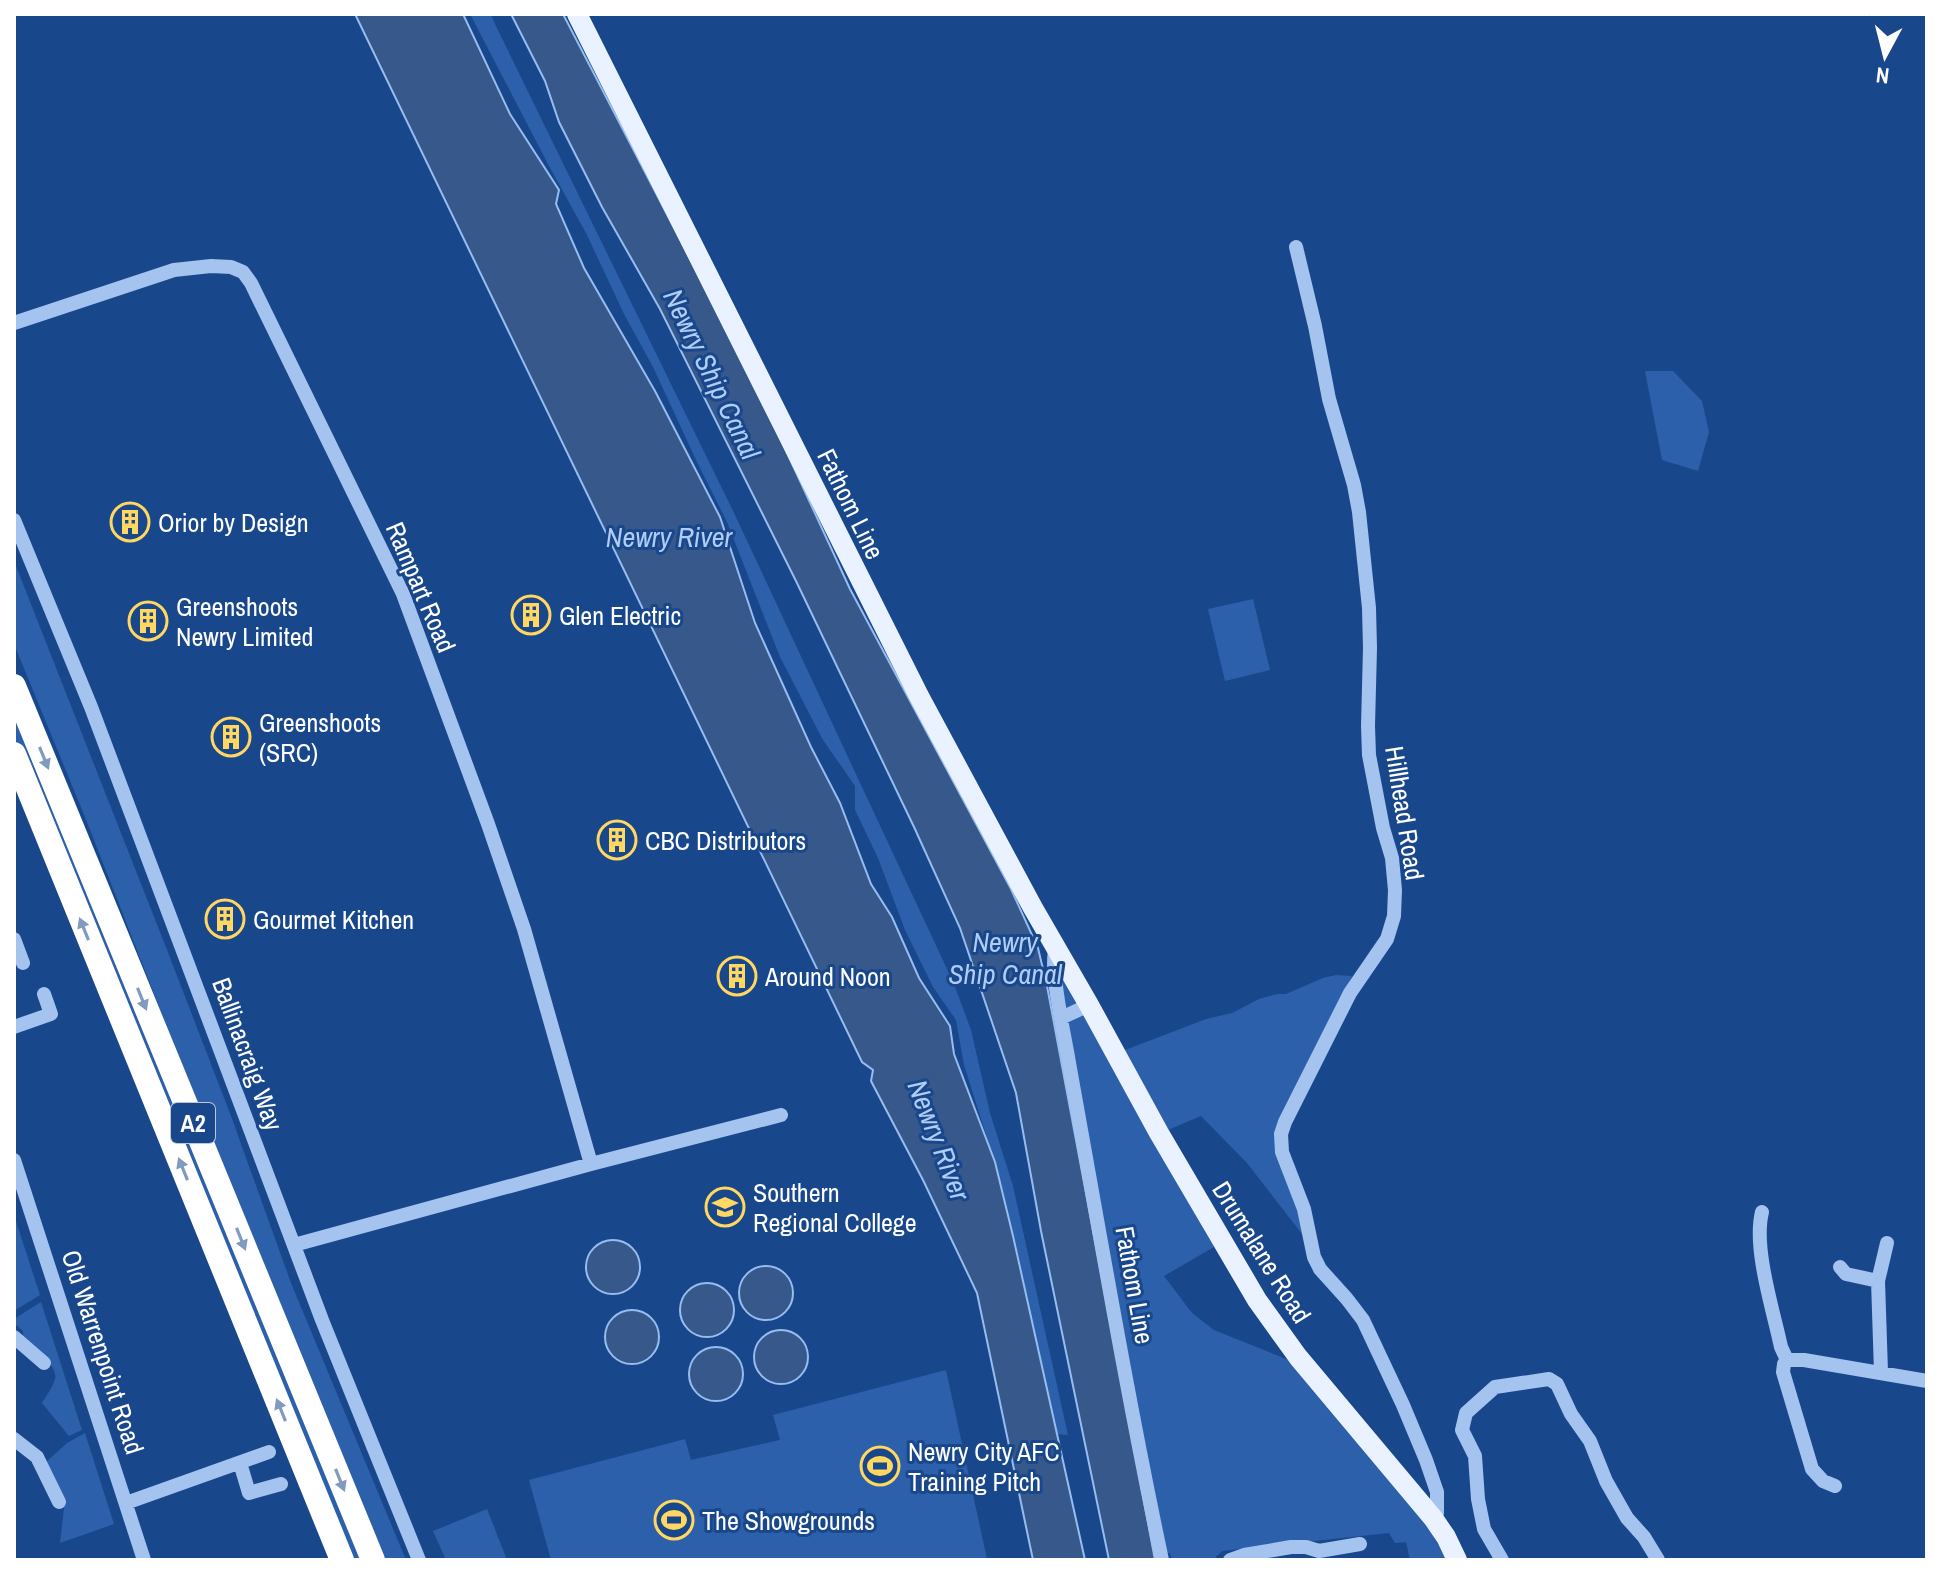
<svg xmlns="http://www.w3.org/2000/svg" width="1941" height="1574" font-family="'Archivo Narrow',sans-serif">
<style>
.green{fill:#2c60aa}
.water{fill:#36588b;stroke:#97bdf0;stroke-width:2}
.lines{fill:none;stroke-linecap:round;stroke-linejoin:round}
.minor{stroke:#a4c3ee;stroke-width:14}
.major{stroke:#ebf2ff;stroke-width:20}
.highway{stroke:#fff;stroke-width:24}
.oneway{fill:#809ac0}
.labels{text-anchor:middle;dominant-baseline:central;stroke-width:6;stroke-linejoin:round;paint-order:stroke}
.shield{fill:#19478c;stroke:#bac8dc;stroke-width:2}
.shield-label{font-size:24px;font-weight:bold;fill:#fff}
.street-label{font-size:26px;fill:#fff;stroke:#19478c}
.poi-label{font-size:26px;fill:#fff;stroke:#19478c;text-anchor:start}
.water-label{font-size:28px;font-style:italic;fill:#b0cdf5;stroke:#19478c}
</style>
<rect width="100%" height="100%" fill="#19478c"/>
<path class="green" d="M470,14H491L494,22L735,515L954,984L971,1030L990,1113L1013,1186L1068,1435L1057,1434L1013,1236L993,1157L964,1065L956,1020L933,987L905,930L878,858L855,810V786L823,740L780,657L727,522L697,462L653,367L624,314L586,233L549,166Z
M1645,371H1673L1702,401L1709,432L1698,471L1662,460Z
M14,561L169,955L231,1116L291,1283L406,1560H386L179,1058L87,822L14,644Z
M1253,599L1270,670L1225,681L1208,609Z
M14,706L362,1560H350L14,736Z
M1053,958L1214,1247L1164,1276L1192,1313L1214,1330L1301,1365L1427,1525L1447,1560H1410L1406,1542L1395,1543L1389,1533L1222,1551L1213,1560H1172L1170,1553L1160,1554Z
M1336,975L1352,976L1283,1128L1309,1243L1247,1163L1201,1116L1168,1130L1120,1052L1206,1019L1232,1013L1259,999L1278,994H1286L1323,978Z
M14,1215L40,1295L14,1311Z
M41,1302L82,1430L69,1436L42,1403C46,1396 53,1387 55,1379C59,1366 32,1347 23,1338V1331L14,1323V1319Z
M946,1370L987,1559L551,1560L529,1480L685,1439L691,1460L780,1440L773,1415Z
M85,1433L114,1524L60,1543L65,1500L45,1463L67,1443Z
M487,1509L507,1560H446L433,1531Z"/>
<path class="water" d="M355,14H463L510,114L559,190L556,204L584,268L655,391L720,517L755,623L811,747L840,803L871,884L892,917L919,978L950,1026L954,1054L995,1162L1013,1236L1085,1560H1033L977,1293L923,1180L871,1081L873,1070L862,1062Z
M511,14H563L756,386L850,589L1011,889L1038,948L1047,986L1155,1560H1109L1041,1231L1016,1093L960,928L914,827L796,581L660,309L602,207L559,122L545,81Z
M586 1267a27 27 0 1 1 54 0a27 27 0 1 1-54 0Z
M739 1293a27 27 0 1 1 54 0a27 27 0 1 1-54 0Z
M680 1310a27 27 0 1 1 54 0a27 27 0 1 1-54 0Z
M605 1337a27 27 0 1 1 54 0a27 27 0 1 1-54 0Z
M754 1357a27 27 0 1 1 54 0a27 27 0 1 1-54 0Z
M689 1374a27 27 0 1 1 54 0a27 27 0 1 1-54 0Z"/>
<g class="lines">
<path class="minor" d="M1296,247L1315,326L1329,399L1354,485L1359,512L1369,608L1370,648L1368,726L1369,755L1383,828L1392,858L1395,890L1394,916L1387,939L1350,993L1285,1122L1281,1134L1282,1152L1304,1209L1314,1257L1320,1269L1347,1299L1363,1320L1403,1405L1426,1460L1437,1492V1513L1433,1518
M14,323L174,270L211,266L231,267L243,272L251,283L403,594L488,824L524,929L591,1164
M14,520L91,707L322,1320L419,1560
M14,939L23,963
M1056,949C1048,965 1066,1042 1069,1063C1099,1229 1127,1395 1162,1560
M1061,1018L1089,1005
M14,1027L51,1014L44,994
M14,1160L144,1560
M1762,1212C1753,1248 1773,1309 1781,1347L1787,1360
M294,1245L591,1164L781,1115
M1840,1267L1846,1274L1878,1281
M14,1337L44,1363
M1881,1372L1878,1281L1887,1243
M14,1439L37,1457L59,1502
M240,1463L249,1493L281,1484
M1835,1486L1823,1481L1812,1469L1783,1372L1784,1364L1787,1360H1804L1927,1381
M126,1503L269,1452
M1230,1560L1244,1555L1291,1547H1306L1319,1551L1360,1544
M1502,1560L1484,1529L1478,1499L1475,1456L1462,1430L1466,1413L1495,1387L1549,1379L1557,1384L1571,1414L1590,1441L1606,1481L1627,1518L1644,1537L1658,1560"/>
<path class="major" d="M577,14L919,696L1033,908L1089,1005L1159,1133L1257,1300L1298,1357L1433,1518L1446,1537L1457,1560"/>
<path class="highway" d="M14,686L373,1560
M14,754L342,1560"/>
</g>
<defs><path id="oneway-solid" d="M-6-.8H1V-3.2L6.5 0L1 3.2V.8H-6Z" transform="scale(2)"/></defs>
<g class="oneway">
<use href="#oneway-solid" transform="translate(44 758) rotate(68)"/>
<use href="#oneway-solid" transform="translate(84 929) rotate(-112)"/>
<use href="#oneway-solid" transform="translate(142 999) rotate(68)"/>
<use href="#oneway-solid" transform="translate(183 1169) rotate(-112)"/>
<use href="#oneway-solid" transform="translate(241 1239) rotate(68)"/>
<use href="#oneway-solid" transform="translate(281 1410) rotate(-112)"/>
<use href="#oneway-solid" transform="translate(340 1480) rotate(68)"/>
</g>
<defs>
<symbol id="building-ring" viewBox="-11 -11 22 22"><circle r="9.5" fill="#19478c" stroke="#ffd761" stroke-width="1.5"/><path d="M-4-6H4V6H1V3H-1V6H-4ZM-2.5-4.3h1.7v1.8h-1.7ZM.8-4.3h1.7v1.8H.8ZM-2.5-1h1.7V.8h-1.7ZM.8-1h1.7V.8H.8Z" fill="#ffd761"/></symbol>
<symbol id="university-ring" viewBox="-11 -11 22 22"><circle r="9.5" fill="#19478c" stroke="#ffd761" stroke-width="1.5"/><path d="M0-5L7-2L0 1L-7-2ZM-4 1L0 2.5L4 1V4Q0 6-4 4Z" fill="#ffd761"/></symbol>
<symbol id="stadium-ring" viewBox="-11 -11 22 22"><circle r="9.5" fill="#19478c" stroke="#ffd761" stroke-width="1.5"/><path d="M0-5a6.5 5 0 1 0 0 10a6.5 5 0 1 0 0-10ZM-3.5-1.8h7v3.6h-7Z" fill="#ffd761"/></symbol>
</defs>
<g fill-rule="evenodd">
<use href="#building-ring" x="108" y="500" width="44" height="44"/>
<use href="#building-ring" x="509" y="593" width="44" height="44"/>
<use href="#building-ring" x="126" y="599" width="44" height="44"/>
<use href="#building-ring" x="209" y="715" width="44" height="44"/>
<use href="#building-ring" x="595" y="818" width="44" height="44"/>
<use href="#building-ring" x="203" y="897" width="44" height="44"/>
<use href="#building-ring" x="715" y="954" width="44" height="44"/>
<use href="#university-ring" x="703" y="1185" width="44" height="44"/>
<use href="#stadium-ring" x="858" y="1444" width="44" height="44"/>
<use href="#stadium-ring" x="652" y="1498" width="44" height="44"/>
</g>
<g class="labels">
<rect class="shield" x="171" y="1103" width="44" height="40" rx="6"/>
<g class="shield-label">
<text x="193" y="1123">A2</text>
</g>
<g class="street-label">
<text transform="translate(851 504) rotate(64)">Fathom Line</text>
<text transform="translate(421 587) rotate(67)">Rampart Road</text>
<text transform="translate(1405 813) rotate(81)">Hillhead Road</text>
<text transform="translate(248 1054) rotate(70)">Ballinacraig Way</text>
<text transform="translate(1262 1252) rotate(58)">Drumalane Road</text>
<text transform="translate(1135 1285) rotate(80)">Fathom Line</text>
<text transform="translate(103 1352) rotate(72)">Old Warrenpoint Road</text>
</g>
<g class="poi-label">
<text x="158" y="522">Orior by Design</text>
<text x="176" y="606">Greenshoots<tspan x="176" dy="30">Newry Limited</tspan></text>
<text x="559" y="615">Glen Electric</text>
<text x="259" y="722">Greenshoots<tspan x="259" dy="30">(SRC)</tspan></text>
<text x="645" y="840">CBC Distributors</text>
<text x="253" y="919">Gourmet Kitchen</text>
<text x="765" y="976">Around Noon</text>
<text x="753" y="1192">Southern<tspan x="753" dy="30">Regional College</tspan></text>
<text x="908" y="1451">Newry City AFC<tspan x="908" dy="30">Training Pitch</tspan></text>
<text x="702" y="1520">The Showgrounds</text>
</g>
<g class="water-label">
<text transform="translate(712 374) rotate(64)">Newry Ship Canal</text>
<text x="669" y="537">Newry River</text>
<text x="1005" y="942">Newry<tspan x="1005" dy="32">Ship Canal</tspan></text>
<text transform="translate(939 1140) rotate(69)">Newry River</text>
</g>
</g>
<rect width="1941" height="1574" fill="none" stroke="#ffffff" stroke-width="32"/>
<g transform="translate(1885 56) rotate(187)" stroke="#19478c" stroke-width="6" paint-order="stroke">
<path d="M0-6L14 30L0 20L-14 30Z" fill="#ffffff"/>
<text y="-12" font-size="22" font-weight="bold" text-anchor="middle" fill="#ffffff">N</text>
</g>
</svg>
